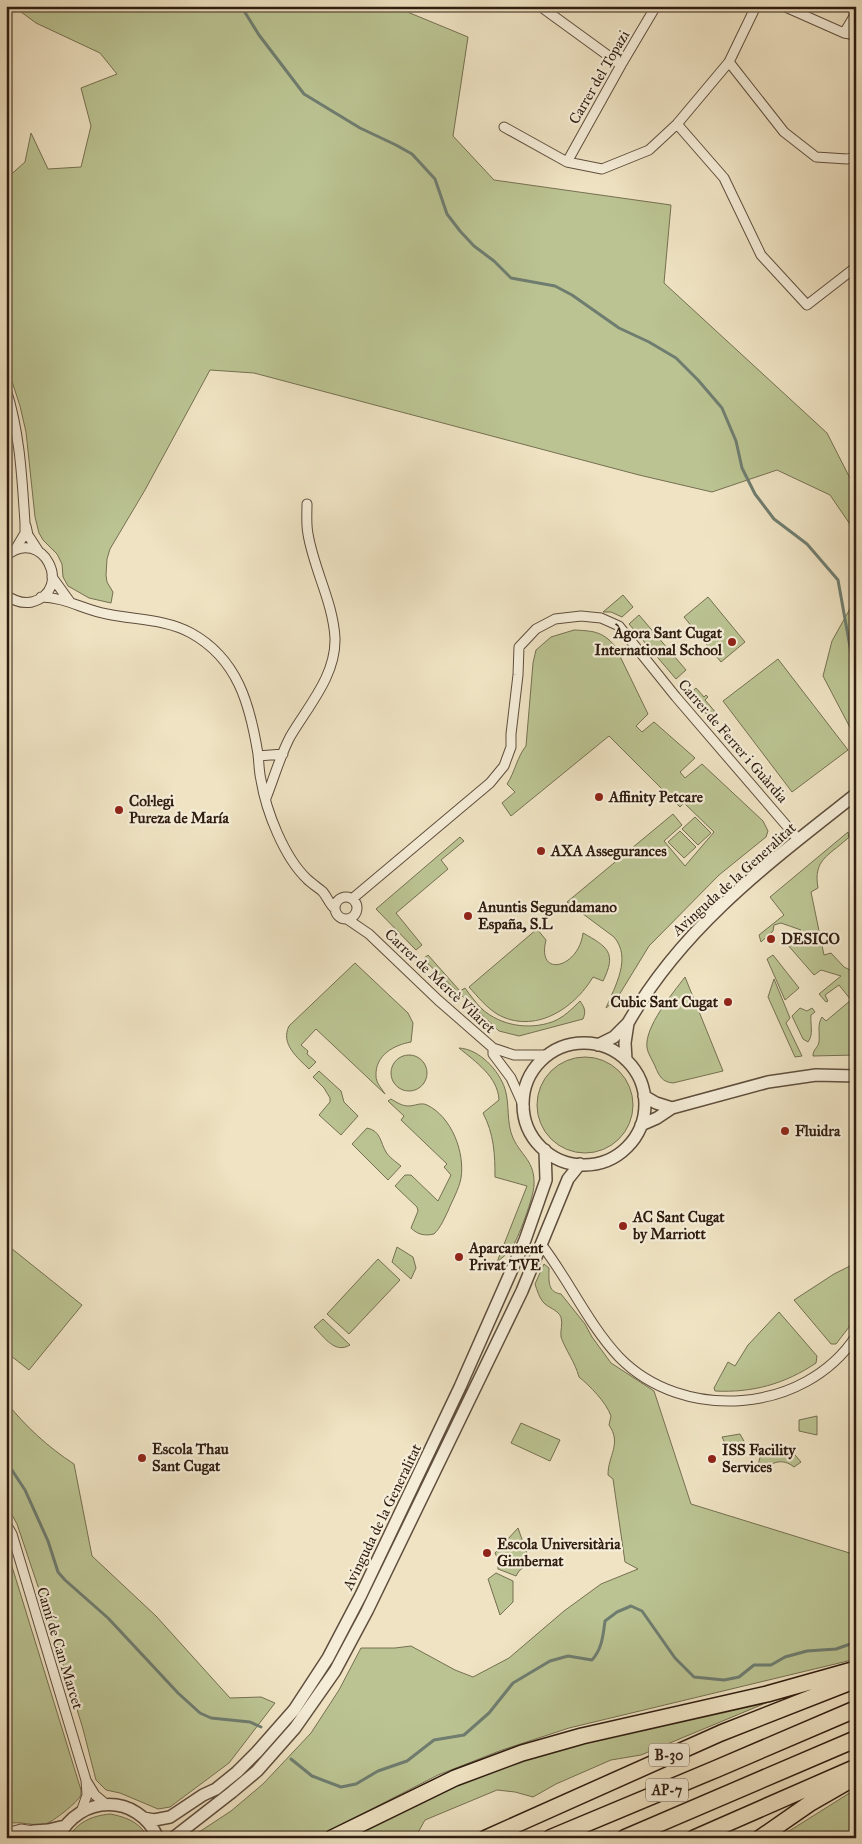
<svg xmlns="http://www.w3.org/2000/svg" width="862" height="1844" font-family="'IM FELL Great Primer',serif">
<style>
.green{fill:#bbc392;stroke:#757051}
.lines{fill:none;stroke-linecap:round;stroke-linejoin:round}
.stream{stroke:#6f7d70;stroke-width:3}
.minor-casing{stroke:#5f4e3d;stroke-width:11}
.tertiary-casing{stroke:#5f4e3d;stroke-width:14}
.trunk-casing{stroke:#2f1c10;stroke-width:18}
.motorway-casing{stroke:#2f1c10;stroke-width:19}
.minor{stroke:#f5edd8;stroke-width:9}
.tertiary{stroke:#f5edd8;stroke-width:11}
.trunk{stroke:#efe3c3;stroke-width:15}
.motorway{stroke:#efe3c3;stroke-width:16}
.poi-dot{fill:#8f2418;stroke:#f5edd8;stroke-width:2}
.labels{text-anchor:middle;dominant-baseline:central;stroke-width:4.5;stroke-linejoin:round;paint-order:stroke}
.shield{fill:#f5edd8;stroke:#6a5b4c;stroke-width:1}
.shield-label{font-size:14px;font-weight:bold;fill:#2f1c10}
.street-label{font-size:15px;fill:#2f1c10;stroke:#f5edd8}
.poi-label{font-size:15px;font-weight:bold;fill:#2f1c10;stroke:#f5edd8;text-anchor:start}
</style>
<rect width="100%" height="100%" fill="#efe3c3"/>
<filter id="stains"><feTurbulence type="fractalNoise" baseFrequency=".004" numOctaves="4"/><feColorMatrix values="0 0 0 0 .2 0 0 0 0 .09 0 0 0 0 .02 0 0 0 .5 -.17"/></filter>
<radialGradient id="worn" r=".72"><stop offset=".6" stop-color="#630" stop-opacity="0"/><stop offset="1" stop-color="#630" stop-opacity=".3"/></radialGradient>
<path class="green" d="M13,6H291L293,8L306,6H393L468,37L453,136L494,180L671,205L664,283L827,433L856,490V533L830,495L777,470L712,492L639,475L254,373L210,370L145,490L110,549L107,559L106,575L107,582L113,592L111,603L89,598L68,586L63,577L62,564L57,554L43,540L39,533L35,517L26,432L20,406L6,363V179L25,162L31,133L48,169L81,167L91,126L81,88L117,74L100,53L36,23Z
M623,595L633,607L622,617L611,612H603Z
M708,597L745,642L721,662L684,617Z
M856,598V739L823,676L832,641Z
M639,615L686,670L676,679L629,624Z
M574,630C593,631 602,631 615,646L648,714L636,726L642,732L654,722L695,758L680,772L685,778L702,764L763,821L768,831L766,837L719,875L649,946L616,1000L606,1008C615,986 632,958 614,937L567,902L673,814L682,825L664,841L685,866L714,832L684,803L680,807L609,736L511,816L502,803L515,792L507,784C515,772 517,757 526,746L533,663L536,650L551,637Z
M778,659L848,750L792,792L723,701Z
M696,688L704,697L706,695L708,697L705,700L718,715L705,713L689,694Z
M695,817L711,833L698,845L682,829Z
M680,831L696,847L684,858L668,842Z
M848,832L849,837L847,839C828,856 813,860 818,888L811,892L824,955L831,953L844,967L856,973V1055L813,1056C813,1049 818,1048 819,1042C820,1032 817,1025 822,1017L826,1021L851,1000L839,985L825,995L828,1001L826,1002L819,994L841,976L821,970L814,975L786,943L801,930L781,923L774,925L773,931L761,942L759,935L784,915L770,897Z
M460,837L464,841L441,860L448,869L396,913L422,945L416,950L376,909Z
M537,929L546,940C536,979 579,968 583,933C608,947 617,953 603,981L593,977C574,1009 534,1035 497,1014C486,1007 478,997 469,987Z
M428,955L460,991L465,988C470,995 476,1003 482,1009C501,1026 529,1030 552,1022C563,1018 572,1009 580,1001C585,1008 586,1012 583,1019L519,1036L499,1031L423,959Z
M773,955L799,988L785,1000L767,959Z
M355,963L408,1013L413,1023L411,1042C394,1045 375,1055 376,1076C376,1083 382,1089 385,1094L316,1029L301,1045L308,1051L307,1054L316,1062L309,1069C298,1058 280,1044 289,1026Z
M685,977L723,1071L673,1083C662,1082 659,1076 655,1066C653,1061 648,1054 647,1048C644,1027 673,993 685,977Z
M774,979L790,1018L786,1023L802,1056L795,1057L768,997Z
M800,1008L807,1011L812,1008L815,1012L811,1015C810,1024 814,1034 808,1042L803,1039L792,1016Z
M459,1048C479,1049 499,1070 505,1089C510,1105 506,1122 513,1138C522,1157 535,1161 534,1185C534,1196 518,1240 511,1249C507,1254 502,1258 497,1262L527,1186L495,1177C495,1154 494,1134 483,1113L499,1100C498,1077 476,1062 459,1048Z
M391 1073a18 18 0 1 1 36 0a18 18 0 1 1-36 0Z
M537 1105a48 48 0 1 1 96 0a48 48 0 1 1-96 0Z
M319,1071L341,1091L344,1102L358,1116L341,1135L319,1115L330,1102V1098L324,1088L313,1077Z
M391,1099C396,1102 402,1106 408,1106C415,1106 421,1102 427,1105C452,1117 465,1153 461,1178C459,1189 452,1201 448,1211C444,1219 441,1227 434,1234C425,1236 418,1235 411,1228L418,1211L417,1207L395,1186L405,1175H411L438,1201L451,1175L444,1167L447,1164L401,1120L404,1116L388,1101Z
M367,1128C381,1131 380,1142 386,1152C389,1157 396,1162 401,1166L388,1180L352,1144Z
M6,1244L82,1305L29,1370L6,1352Z
M397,1247L413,1257L416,1268L411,1279L392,1262Z
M856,1256V1318L836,1344H831L794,1300L834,1274L854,1264L851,1257Z
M378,1259L400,1280L349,1334L327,1314Z
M544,1264L549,1268C549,1280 547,1292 561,1294L585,1324L592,1337L611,1363L654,1391L691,1504L856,1555V1659L569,1728L502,1750L438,1775L315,1838H190L231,1811L263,1784L311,1733L339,1690L361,1648H395L411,1646L455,1670L473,1677L509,1658L564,1611L601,1584L638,1569L625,1562L613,1479L608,1475C608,1455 622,1444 609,1425L611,1416C606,1402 590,1386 579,1377C575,1362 566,1351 561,1337C560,1331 563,1324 561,1317C557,1309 548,1308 543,1302C539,1297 537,1290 535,1284Z
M779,1312L817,1356L816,1363C785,1384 752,1393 715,1391L714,1388L728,1362L735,1366L748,1345Z
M323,1319L350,1345C335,1354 325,1338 314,1327Z
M6,1402C26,1427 48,1447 74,1464L92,1556L156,1616L230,1698L261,1697L275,1703L229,1763L170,1807L158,1809L120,1793L106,1790L96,1780L83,1729L50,1622L17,1524L6,1504Z
M817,1416V1435L799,1431V1420Z
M521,1423L560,1440L550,1461L511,1443Z
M740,1434L745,1443L730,1454L722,1437Z
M789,1448L801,1462L794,1467C783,1458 770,1461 764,1473L756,1472L761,1454L775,1455Z
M518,1528L530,1562L519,1571L516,1576L498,1569V1559L495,1553Z
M6,1547L81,1790V1795C78,1802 53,1822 45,1824C34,1827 20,1820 6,1824Z
M496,1573L513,1581V1602L500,1615L488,1579Z
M785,1695L641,1755L611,1760L556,1784L533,1797L515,1792L497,1790L425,1820L415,1838H350C396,1815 442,1788 490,1771C586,1737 686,1718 785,1695Z
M856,1789V1838H778Z
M110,1814C126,1817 140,1822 148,1838H68C78,1822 91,1816 110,1814Z"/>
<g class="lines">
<path class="stream" d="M241,6L259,35L304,94L360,128L396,145L412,154L435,179L447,214L460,231L474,246L494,261L511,278L555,286L572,295L619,328L649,342L676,358L698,380L722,408L736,441L742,468L755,494L774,519L807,544L838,580L852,658L856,668
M6,1461L25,1490L48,1541L58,1572L65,1580L108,1618L178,1693L200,1713L211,1718L250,1722L261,1727
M291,1759L312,1776L341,1787L356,1784L378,1771L407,1761L434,1740L464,1735L489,1713L513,1683L550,1661L568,1656L592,1660C602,1649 603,1636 605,1621L617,1612L631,1606L642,1611L675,1658L694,1677L724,1680L739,1677L754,1665H771L785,1657L807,1651L836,1649L856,1642"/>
<defs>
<path id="minor" d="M783,6L844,33L856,35
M544,9L621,65
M844,33L856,13
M729,62L784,132L816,157L847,159L856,157
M677,124L724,178L761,255L807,305L856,267
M504,127L567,162L602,169L649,150L677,124L729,62L756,6
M567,162L621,65L656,6
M6,389C20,433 22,478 25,523V533L15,550
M26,526L28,535L39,552
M6,556C42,525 75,590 32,602C22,604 14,601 6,595
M52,577L70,602
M41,597C65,597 84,610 107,614C135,620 166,619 191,633C238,659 250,705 258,754C259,763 259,772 261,780C266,811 284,857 307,879C311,883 317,887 322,891C327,896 329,904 335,909
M258,756L283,754
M266,798C274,778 280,756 290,737C308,706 336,676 335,638C333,602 314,570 308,534C306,524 307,514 307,504
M335 908a11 11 0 1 1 22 0a11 11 0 1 1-22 0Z
M352,899L490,783L504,766L511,747V734L518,675L519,647L536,629L555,619L581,616L601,618L619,626L676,697L798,839
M347,919L369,934L438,1000L493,1048L514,1055H548
M493,1048V1054L511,1078L524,1107
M541,1244C569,1280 588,1324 619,1357C683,1423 805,1414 856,1336
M6,1524L12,1534L86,1780L87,1795L81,1812
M87,1782L95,1795L107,1805
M6,1833L21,1829L33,1831"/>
<path id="tertiary" d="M523 1104a61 61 0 1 1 122 0a61 61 0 1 1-122 0Z
M598,1045L614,1037L628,1023C683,926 770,862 856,794
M626,1060L625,1043L628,1023
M644,1096L656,1103L672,1108
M641,1125L657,1118L672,1108L768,1082L816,1075L856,1076
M144,1818L154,1820L170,1817L203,1795L216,1789L237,1772L257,1752L294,1710L328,1658L361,1595L460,1387L525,1240L546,1180L545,1150
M33,1831L48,1830L65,1826
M58,1838C79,1794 138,1793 158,1838
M173,1838L232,1792L257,1771L295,1728L335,1671L367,1611L522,1291L568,1179L580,1164"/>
<path id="trunk" d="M332,1838L455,1778L522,1753L582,1736L767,1694L856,1669
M486,1838L721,1733L856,1680
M694,1838L856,1767
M760,1838L809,1804L856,1777"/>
<path id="motorway" d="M551,1838L716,1769L856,1709
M625,1838L856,1739"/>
</defs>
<use href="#minor" class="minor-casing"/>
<use href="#tertiary" class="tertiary-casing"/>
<use href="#trunk" class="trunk-casing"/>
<use href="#motorway" class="motorway-casing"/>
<use href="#minor" class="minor"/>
<use href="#tertiary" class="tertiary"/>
<use href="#trunk" class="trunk"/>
<use href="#motorway" class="motorway"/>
</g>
<g class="poi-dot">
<circle cx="732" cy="642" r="5"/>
<circle cx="599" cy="797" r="5"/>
<circle cx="119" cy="810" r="5"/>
<circle cx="541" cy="851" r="5"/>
<circle cx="468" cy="916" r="5"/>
<circle cx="771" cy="939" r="5"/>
<circle cx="728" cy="1002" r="5"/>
<circle cx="785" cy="1131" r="5"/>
<circle cx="623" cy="1226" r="5"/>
<circle cx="459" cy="1257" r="5"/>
<circle cx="142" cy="1458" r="5"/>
<circle cx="712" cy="1459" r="5"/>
<circle cx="487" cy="1553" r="5"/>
</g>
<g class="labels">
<g class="shield">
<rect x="649" y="1743.5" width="40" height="23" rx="4"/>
<rect x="646" y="1778.5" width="42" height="23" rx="4"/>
</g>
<g class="shield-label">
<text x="669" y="1755">B-30</text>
<text x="667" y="1790">AP-7</text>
</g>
<g class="street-label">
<text transform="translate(599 77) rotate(-60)">Carrer del Topazi</text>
<text transform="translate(733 741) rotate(49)">Carrer de Ferrer i Guàrdia</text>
<text transform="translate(734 879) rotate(-42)">Avinguda de la Generalitat</text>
<text transform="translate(440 981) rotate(43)">Carrer de Mercè Vilaret</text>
<text transform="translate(382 1517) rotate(-64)">Avinguda de la Generalitat</text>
<text transform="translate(60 1648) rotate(73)">Camí de Can Marcet</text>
</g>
<g class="poi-label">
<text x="722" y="633" text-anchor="end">Àgora Sant Cugat<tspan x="722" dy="17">International School</tspan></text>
<text x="609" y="797">Affinity Petcare</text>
<text x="129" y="801">Col·legi<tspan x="129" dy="17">Pureza de María</tspan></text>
<text x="551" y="851">AXA Assegurances</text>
<text x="478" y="907">Anuntis Segundamano<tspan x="478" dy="17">España, S.L</tspan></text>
<text x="781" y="939">DESICO</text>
<text x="718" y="1002" text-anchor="end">Cubic Sant Cugat</text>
<text x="795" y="1131">Fluidra</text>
<text x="633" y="1217">AC Sant Cugat<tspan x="633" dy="17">by Marriott</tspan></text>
<text x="469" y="1248">Aparcament<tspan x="469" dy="17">Privat TVE</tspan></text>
<text x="152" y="1449">Escola Thau<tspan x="152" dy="17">Sant Cugat</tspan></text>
<text x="722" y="1450">ISS Facility<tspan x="722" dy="17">Services</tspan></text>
<text x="497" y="1544">Escola Universitària<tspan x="497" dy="17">Gimbernat</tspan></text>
</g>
</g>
<rect width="862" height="1844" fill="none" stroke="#efe3c3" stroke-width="25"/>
<rect x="8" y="8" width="847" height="1829" fill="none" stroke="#2f1c10" stroke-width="2.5"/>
<rect x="12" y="12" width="837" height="1819" fill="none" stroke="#2f1c10"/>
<rect width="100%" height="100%" filter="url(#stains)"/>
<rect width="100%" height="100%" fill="url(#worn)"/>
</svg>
